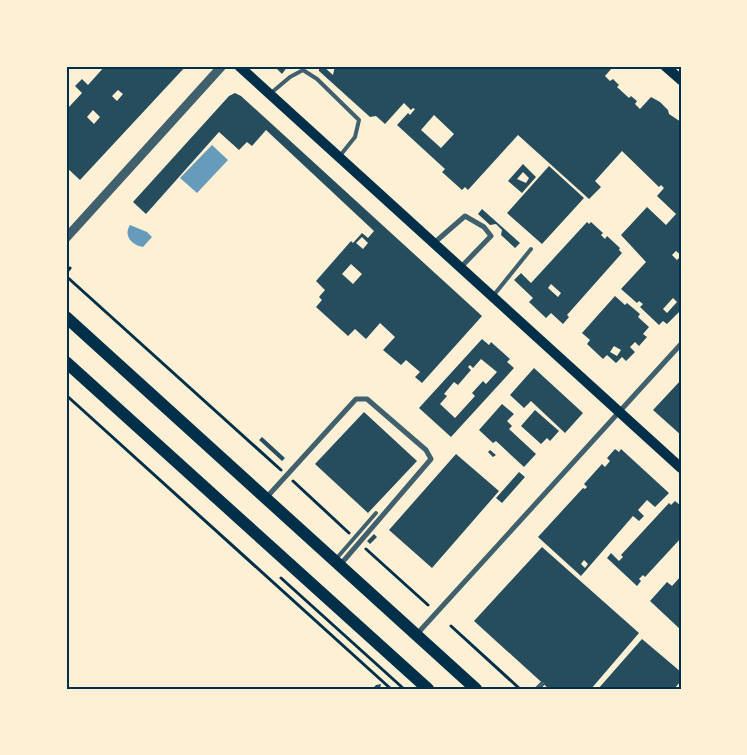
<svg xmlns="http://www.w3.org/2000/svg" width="747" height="755" font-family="Jost,sans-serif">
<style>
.water{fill:#669bbc}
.building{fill:#264d5e;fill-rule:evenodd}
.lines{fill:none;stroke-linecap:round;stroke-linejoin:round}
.path{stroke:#003049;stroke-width:3}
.service{stroke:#3f606c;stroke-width:4}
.minor{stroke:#3f606c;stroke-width:5}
.tertiary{stroke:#3f606c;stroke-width:9}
.secondary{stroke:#003049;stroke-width:10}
.trunk{stroke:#003049;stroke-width:12}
.neatline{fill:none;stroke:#003049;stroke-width:2}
</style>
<rect width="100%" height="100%" fill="#fdf0d5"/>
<path class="water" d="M212,145L228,160L197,193L180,178Z
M130,225L147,232L152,237L143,247C132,245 123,236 130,225Z"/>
<path class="building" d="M105,66L112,68L114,66H186L80,180L66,167V161L69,158L66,155V105L69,107L82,93L75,86L82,79L88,85ZM118,90L123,94L117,101L112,96ZM93,110L100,117L94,124L87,117Z
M274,66H288L282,74Z
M319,66H323L333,75L335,66H610L612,68L605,76L610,81L613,79L619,85L617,87L629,98L631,96L637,101L635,104L640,109L651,97L660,102L668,110L669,114L681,122V255L676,251L672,255L677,260L681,256V310L667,324L663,321L659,325L640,307L643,304L639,301L637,303L621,289L646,262L621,235L647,207L666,225L676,214L657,196L664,188L661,185L659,187L622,151L595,181L601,187L589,199L518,135L468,190L465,187L462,190L442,172L445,169L397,125L408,113L410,115L415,109L413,108L411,110L404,103L385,124L376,116L370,117L319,71ZM434,115L454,134L441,148L421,130ZM673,298L677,302L667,313L663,309Z
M235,93L241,96L482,316L422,383L415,377L420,372L406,360L401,365L383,350L395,337L380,323L366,339L355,329L348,336L316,307L322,300L319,297L325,290L316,281L351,241L353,243L362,233L368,238L374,231L266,130L252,146L247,142L239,150L219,132L146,214L133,202L229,96ZM362,237L368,243L363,249L356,243ZM351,264L362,274L353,284L342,274Z
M523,164L536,177L522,193L508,181ZM523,172L529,178L526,183L517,179Z
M549,166L584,198L542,244L507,213Z
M482,209L520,243L515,248L501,235L502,230L496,224L490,225L478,214Z
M587,222L589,224L591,222L603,233L601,235L605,239L607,236L620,248L619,250L622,253L567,315L569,317L563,324L551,313L546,318L529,302L533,298L514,280L521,273L531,283ZM551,284L561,293L558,297L548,288Z
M615,296L625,305L627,303L640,314L638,317L649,327L643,334L647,337L639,346L635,342L630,347L635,352L626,361L622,357L616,363L607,355L603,359L587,344L590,340L582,333ZM614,346L621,350L617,356L610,352Z
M482,339L489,345L491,342L510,359L507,362L514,368L451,437L419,408ZM481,359L497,372L486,384L483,381L472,393L475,396L455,418L440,404L447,396L444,394L454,382L458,385L471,370L468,367L470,365L473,368Z
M534,368L583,413L565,433L531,401L524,408L510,395Z
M681,380L679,403L681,435L653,410Z
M502,404L514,414L507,421L512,426L509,429L536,454L524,467L496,441L493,443L479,430Z
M535,410L559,431L550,441L547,438L541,444L521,426Z
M364,412L417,461L368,513L315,464Z
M262,437L285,458L282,461L259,440Z
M615,449L619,452L621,449L669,493L655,507L647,500L638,510L644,516L639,521L633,516L581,576L538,537L583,488L585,489L587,487L584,484L602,464L605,467L610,461L607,458ZM584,560L588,564L585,568L581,564Z
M490,450L496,455L493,457L488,452Z
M456,454L499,491L432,568L389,530Z
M519,472L525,477L502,503L496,498Z
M675,501L681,506V538L645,577L643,575L639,579L641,581L637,586L607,558L611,553L619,561L623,557L621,555L669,503L671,505Z
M374,534L377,537L370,544L367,541Z
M542,547L639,633L591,689H549L474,621Z
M681,576V630L650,601L667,582L672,586Z
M642,639L681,672V681L674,689H598Z
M381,684L380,689H372L376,685Z"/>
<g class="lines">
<path class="path" d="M66,273L70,268
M66,276L281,470
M66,395L391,689
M293,481L349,533
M366,549L428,605
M281,578L404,689
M451,626L520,689"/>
<path class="service" d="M271,93L290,77L303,70L317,79L359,120L355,137L339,157
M493,296L531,249
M336,559L376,513"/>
<path class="minor" d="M434,243L465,216L484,227L491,236L461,267
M266,498L356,399H367L426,450L431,459L340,565
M417,634L681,344
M537,689L542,684"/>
<path class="tertiary" d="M66,238L222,66"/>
<path class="secondary" d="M239,66L681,468
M665,66L681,80"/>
<path class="trunk" d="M66,317L476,689
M66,362L428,689"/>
</g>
<rect width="747" height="755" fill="none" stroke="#fdf0d5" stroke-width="135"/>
<rect x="68" y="68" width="612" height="620" class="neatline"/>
</svg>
